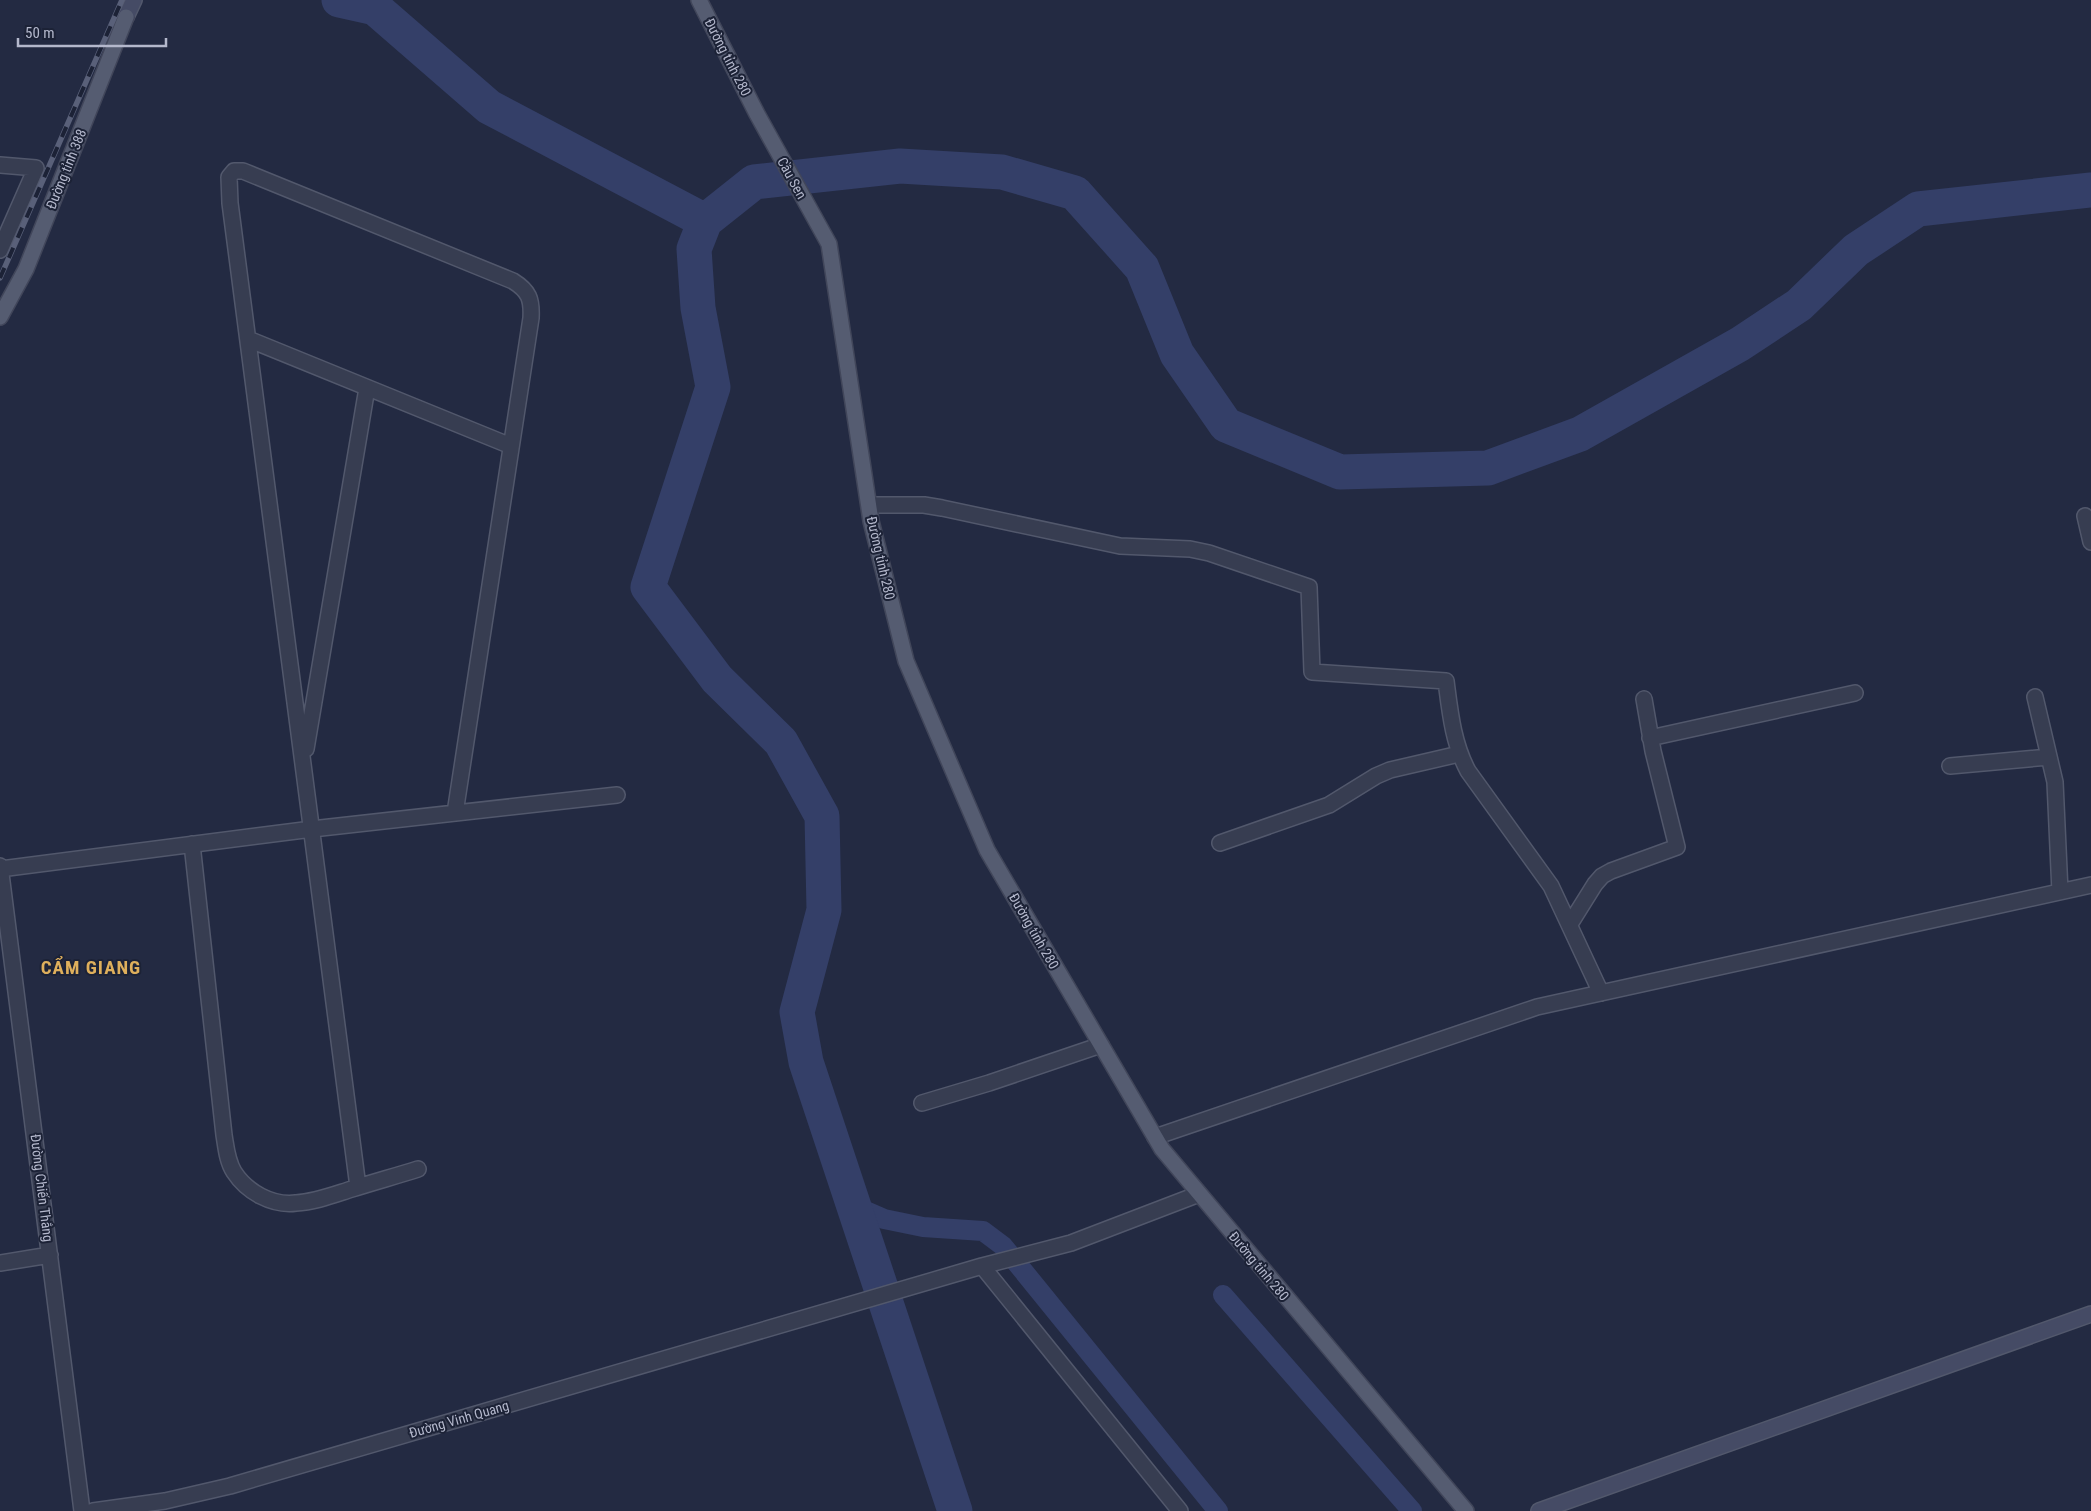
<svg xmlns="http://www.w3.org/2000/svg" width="2091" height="1511" font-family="'Roboto Condensed',sans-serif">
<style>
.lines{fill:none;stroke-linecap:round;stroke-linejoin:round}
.canal{stroke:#343f68;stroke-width:20}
.river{stroke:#343f68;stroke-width:35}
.street-casing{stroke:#52586c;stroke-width:18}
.secondary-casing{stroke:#52586c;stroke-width:18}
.primary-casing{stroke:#41465a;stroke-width:18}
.street{stroke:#373d51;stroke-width:15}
.secondary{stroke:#454b65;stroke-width:15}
.primary{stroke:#555c71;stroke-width:15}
.rail-casing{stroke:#596079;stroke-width:5.5}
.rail{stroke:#1c2236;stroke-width:4;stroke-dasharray:11;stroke-linecap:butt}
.labels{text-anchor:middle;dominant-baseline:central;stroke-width:4;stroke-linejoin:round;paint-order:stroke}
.street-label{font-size:14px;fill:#b4b8cc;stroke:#1c2236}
.district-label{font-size:19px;font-weight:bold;letter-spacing:1px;fill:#deaf5c;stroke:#1c2236}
</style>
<rect width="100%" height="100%" fill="#232a42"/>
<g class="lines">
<path class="canal" d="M854,1206L884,1219L923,1227L983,1231L1003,1246L1218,1511
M1223,1295L1412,1511"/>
<path class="river" d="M339,0L375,8L489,107L705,221
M955,1511L806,1062L797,1012L824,910L822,816L781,742L717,679L648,587L713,387L698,308L694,249L705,221L754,182L900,166L1002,172L1075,193L1142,268L1177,354L1226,425L1340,472L1488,468L1580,434L1740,344L1799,305L1856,250L1918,209L2091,190"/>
<defs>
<path id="street" d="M0,165L36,168L0,250
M248,339L511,446
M869,505H924L942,508L1120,546L1190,549L1209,553L1309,587L1312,672L1446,681C1450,712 1453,743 1468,771L1551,886L1601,993
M2085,516L2091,542
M2035,697L2055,782L2060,892
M1650,738L1855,693
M306,749L367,388
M1950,766L2049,757
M1220,843L1329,805L1376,776L1390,770L1459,754
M192,844L224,1135C226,1147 227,1161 234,1172C247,1192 272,1206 296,1203C315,1202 333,1195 352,1189C374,1182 396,1176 418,1169
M0,866L82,1511
M0,869L312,829L617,795
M1570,924L1595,884L1602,876L1611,871L1677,847L1653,751L1644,699
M922,1103L989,1083L1101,1045
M1155,1137L1537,1007L2091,885
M358,1187L230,203L229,177L234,171H243L513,281C529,291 532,299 531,318L455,813
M0,1263L50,1255
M93,1511L165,1501L230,1486L982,1266
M1180,1511L982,1266L1071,1243L1199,1194"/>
<path id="secondary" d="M126,17L134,0
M1539,1511L2091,1314"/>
<path id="primary" d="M699,0L757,114L829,244L871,521L906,661L987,850L1162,1149L1466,1511
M0,317L26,269L126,17"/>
</defs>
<use href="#street" class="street-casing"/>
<use href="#secondary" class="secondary-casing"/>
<use href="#primary" class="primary-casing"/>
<use href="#street" class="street"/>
<use href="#secondary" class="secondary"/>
<use href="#primary" class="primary"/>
<defs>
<path id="rail" d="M0,278L122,0"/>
</defs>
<use href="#rail" class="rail-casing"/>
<use href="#rail" class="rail"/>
</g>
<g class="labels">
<g class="street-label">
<text transform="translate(728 57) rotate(63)">Đường tỉnh 280</text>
<text transform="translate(66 169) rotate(-68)">Đường tỉnh 388</text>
<text transform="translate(792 178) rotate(61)">Cầu Sen</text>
<text transform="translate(881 558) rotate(77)">Đường tỉnh 280</text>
<text transform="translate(1034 931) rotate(60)">Đường tỉnh 280</text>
<text transform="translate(42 1188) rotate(83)">Đường Chiến Thắng</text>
<text transform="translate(1259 1266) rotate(50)">Đường tỉnh 280</text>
<text transform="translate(459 1419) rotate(-16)">Đường Vinh Quang</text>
</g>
<g class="district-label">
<text x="91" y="967">CẨM GIANG</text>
</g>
</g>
<path d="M18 38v8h148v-8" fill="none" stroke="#b4b8cc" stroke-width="2.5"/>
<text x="25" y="38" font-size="15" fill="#b4b8cc" stroke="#1c2236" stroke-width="4" paint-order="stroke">50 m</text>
</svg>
